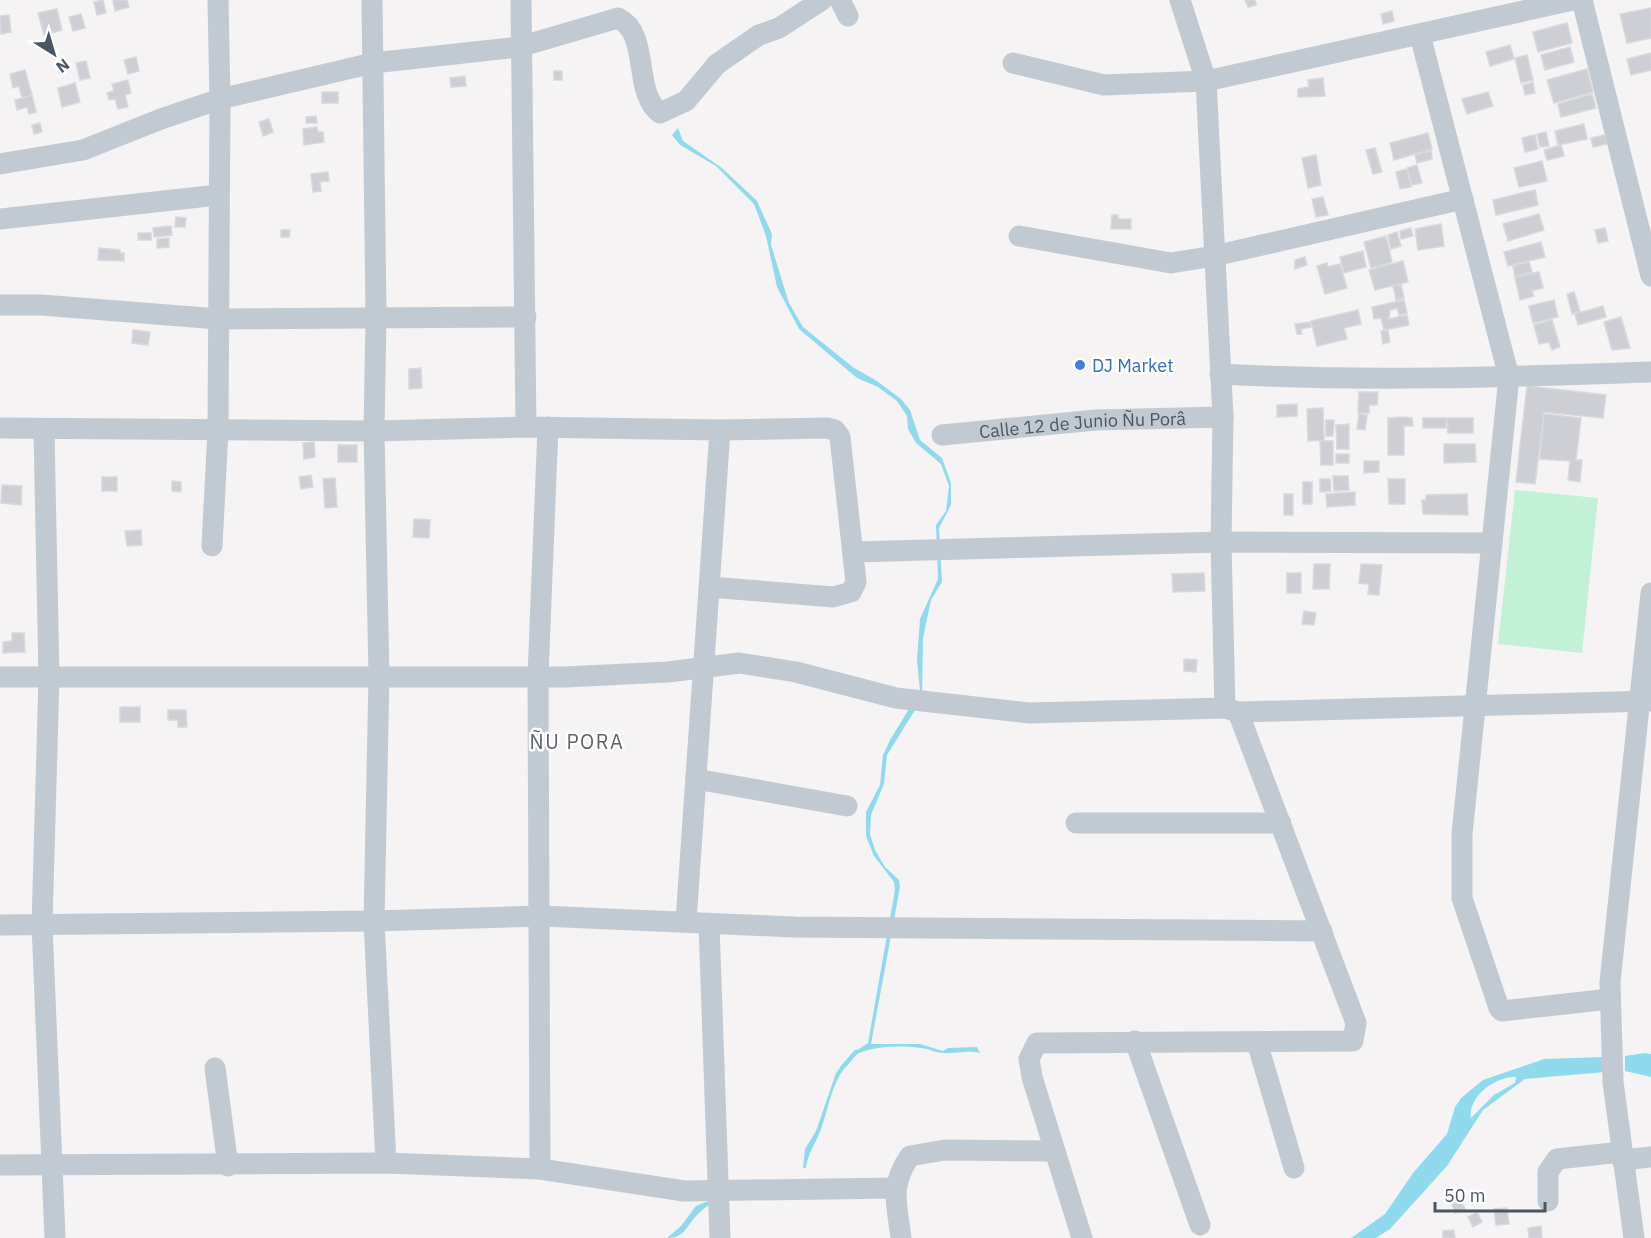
<svg xmlns="http://www.w3.org/2000/svg" width="1651" height="1238" font-family="'IBM Plex Sans',sans-serif">
<style>
.green{fill:#c3f1d5}
.water{fill:#90daee;fill-rule:evenodd}
.lines{fill:none;stroke-linecap:round;stroke-linejoin:round}
.stream{stroke:#90daee;stroke-width:4.5}
.building{fill:#cdcfd5;stroke:#d7d9de;stroke-width:1.5}
.minor{stroke:#c1cad2;stroke-width:21}
.shop-dot{fill:#3f7fe0;stroke:#fff;stroke-width:2}
.labels{text-anchor:middle;dominant-baseline:central;stroke-width:5;stroke-linejoin:round;paint-order:stroke}
.shop-label{font-size:18px;fill:#366cbe;stroke:#fff;text-anchor:start}
.street-label{font-size:18px;fill:#4a5661;stroke:#fff}
.neighbourhood-label{font-size:20px;letter-spacing:1.5px;fill:#5f6368;stroke:#fff}
</style>
<rect width="100%" height="100%" fill="#f5f3f3"/>
<path class="green" d="M1515,490L1598,498L1582,653L1498,644Z"/>
<path class="water" d="M678,128L683,141L722,168L757,201L772,234L771,245L789,303L803,327L854,368L877,381L901,399L910,410L920,440L942,458L951,483V505L939,528L942,582L931,600L923,638L922,699L887,755L884,784L871,815L870,834L875,850L885,867L899,880L900,887L871,1044H920L943,1051L948,1048L977,1047L980,1053C966,1050 957,1054 943,1053C935,1053 928,1048 920,1048C901,1045 868,1046 852,1057L850,1055L868,1043L895,890L894,882L874,856L866,836V812L880,785L883,755L890,740L920,691L917,660L920,619L938,579L936,525L946,511L949,486L941,464L916,443L908,429L907,416L897,401L878,387L857,378L799,329L777,287L766,236L754,204L716,166L680,145L672,135Z
M1645,1053L1651,1054V1077L1625,1071V1056Z
M1604,1057L1605,1072L1525,1079L1483,1110L1447,1166L1390,1229L1376,1238H1351L1385,1214L1413,1173L1447,1134L1455,1107L1461,1098L1483,1080L1544,1059ZM1516,1077L1515,1083L1494,1095L1471,1118C1468,1096 1496,1076 1516,1077Z
M844,1063L847,1065C832,1082 829,1107 821,1129C816,1143 808,1153 806,1168H803L805,1149L816,1131L836,1073Z
M713,1199L714,1201C709,1205 703,1209 699,1213C686,1225 686,1238 667,1238L681,1226L696,1206Z"/>
<g class="lines">
<path class="stream" d="M842,1068L856,1052"/>
</g>
<path class="building" d="M103,0L106,13L97,15L94,2Z
M113,0H127L129,7L115,11Z
M1245,0H1255L1256,5L1248,7Z
M1651,8V38L1627,43L1620,14Z
M57,9L62,30L44,35L38,13Z
M1392,11L1394,21L1383,24L1381,14Z
M81,14L85,28L73,31L69,17Z
M9,15L11,32L1,34L0,16Z
M1567,23L1572,43L1538,52L1533,32Z
M1510,45L1514,59L1490,66L1486,52Z
M1570,47L1574,62L1545,70L1541,55Z
M1651,53V70L1631,75L1627,59Z
M1527,55L1533,80L1521,83L1515,58Z
M136,57L139,71L128,74L124,60Z
M86,61L90,78L80,80L76,63Z
M1587,69L1593,92L1554,103L1547,80Z
M25,70L32,95L22,98L19,86L13,88L10,74Z
M554,71H562V80H554Z
M465,76L466,86L451,87L450,78Z
M1323,78L1325,96L1298,97V89L1309,87L1308,80Z
M128,80L131,93L125,95L128,107L118,109L115,99L109,100L107,93L114,91L112,84Z
M1533,82L1535,93L1525,95L1523,85Z
M75,83L80,102L62,107L58,88Z
M322,92H338V103H322Z
M1488,92L1493,106L1467,114L1462,99Z
M1592,94L1596,108L1561,117L1558,104Z
M32,95L36,112L29,114L27,107L17,110L15,100Z
M316,116L317,123H306V117Z
M269,119L273,132L263,136L259,122Z
M40,123L42,132L34,134L32,125Z
M1584,124L1587,139L1558,145L1555,131Z
M317,127L318,132H323L324,142L304,145L303,129Z
M1546,132L1549,146L1540,147L1537,134Z
M1428,133L1432,149L1394,160L1390,143Z
M1535,135L1538,149L1525,152L1522,138Z
M1605,135L1607,144L1593,147L1591,138Z
M1561,145L1564,156L1547,160L1544,150Z
M1375,148L1382,172L1373,174L1366,150Z
M1431,151L1432,159L1417,163L1415,155Z
M1316,155L1321,185L1308,188L1302,158Z
M1542,161L1547,181L1519,187L1514,168Z
M1417,165L1422,183L1412,185L1407,168Z
M1407,169L1411,187L1400,189L1396,172Z
M328,172L329,181L320,182L321,191L313,192L311,174Z
M1535,190L1538,205L1496,215L1493,200Z
M1323,197L1328,215L1316,217L1312,199Z
M1539,214L1544,230L1508,241L1503,224Z
M1112,215H1118V219H1131V229H1111Z
M176,217L186,218L185,227H175Z
M1441,224L1444,246L1418,250L1415,229Z
M171,226L172,235L154,237L153,228Z
M1411,228L1413,236L1401,239L1400,231Z
M1605,228L1608,241L1598,243L1595,230Z
M281,230H290L289,237H281Z
M1397,232L1401,246L1391,249L1388,235Z
M138,233H151V240H138Z
M1386,236L1392,262L1371,268L1364,242Z
M169,238V247L157,248V239Z
M1541,242L1545,257L1508,266L1504,252Z
M99,248L120,250V253H124V261L98,260Z
M1363,251L1366,267L1344,273L1340,257Z
M1305,257L1307,265L1295,269V260Z
M1403,261L1408,282L1375,290L1369,270Z
M1529,262L1532,272L1515,276L1513,266Z
M1327,263L1328,267L1340,264L1347,288L1325,294L1317,266Z
M1539,272L1543,288L1532,291L1534,296L1520,300L1515,277Z
M1401,285L1404,298L1396,300L1393,286Z
M1574,292L1580,311L1572,314L1567,294Z
M1404,300L1407,313L1399,315L1397,308L1390,310L1389,319L1407,315L1409,325L1384,330L1381,318L1374,319L1372,307Z
M1554,300L1558,317L1533,323L1529,306Z
M1603,306L1606,317L1578,325L1575,314Z
M1358,310L1361,324L1344,328L1347,339L1317,346L1311,321Z
M1621,317L1630,348L1612,350L1604,322Z
M1552,320L1560,347L1552,350L1549,342L1539,344L1534,325Z
M1310,322L1311,327L1301,329L1302,334H1297L1295,324Z
M133,330L150,332L148,345L132,343Z
M1388,330L1390,342L1383,344L1381,331Z
M421,368L422,388L409,389V369Z
M1527,386L1606,395L1603,418L1544,412L1535,484L1516,482Z
M1359,392H1378L1377,405H1369V413H1358Z
M1297,404V416L1277,417V405Z
M1323,408L1324,440L1308,441L1307,409Z
M1359,414L1367,415L1365,430L1357,429Z
M1544,414L1581,418L1576,460H1582L1580,482L1568,480L1570,461L1540,459Z
M1404,417L1412,418L1413,426H1404V455H1388V418Z
M1423,418H1446V428H1423Z
M1447,418H1473V433H1448Z
M1326,420H1334L1333,436H1326Z
M1349,424V449H1337L1336,425Z
M1320,441H1333V465H1321Z
M314,442L315,457L304,459L303,443Z
M1444,444H1475L1476,462L1444,463Z
M338,445H357V462H338Z
M1336,454H1349V463H1336Z
M1364,461H1379V472L1364,473Z
M311,475L313,487L301,489L299,477Z
M1333,476H1348L1349,490L1334,491Z
M102,477H117V491H102Z
M335,478L337,507L325,508L323,479Z
M1320,479H1330L1331,491L1320,492Z
M1388,479H1405V504H1389Z
M172,481L181,482V492L172,491Z
M1303,482H1312V504H1303Z
M2,485L22,486L21,505L1,503Z
M1355,492V505L1327,507L1326,494Z
M1284,494H1293V515H1284Z
M1467,494L1468,515L1423,514L1422,500H1426V495Z
M414,519L430,520L429,538L413,537Z
M141,530L142,545L127,546L125,531Z
M1314,564H1330L1329,589H1313Z
M1361,564L1382,565L1379,595L1368,594L1369,584L1359,583Z
M1204,573L1205,591L1173,592L1172,574Z
M1287,573H1301V593H1287Z
M1304,611L1316,613L1314,625L1302,624Z
M12,633H24L25,652L3,653V642L12,641Z
M1184,659L1197,660L1196,672L1184,671Z
M120,707H140V722H120Z
M168,710H186L187,727H178V720H168Z
M1462,1200L1465,1209L1455,1213L1452,1204Z
M1507,1208L1509,1224L1496,1225L1494,1209Z
M1477,1212L1482,1222L1473,1227L1468,1217Z
M1541,1226L1542,1238H1529L1528,1228Z
M1454,1230L1455,1238H1443V1231Z"/>
<g class="lines">
<g class="minor">
<path d="M372,0L376,316L374,431L379,676L374,921L386,1163"/>
<path d="M521,0L526,427"/>
<path d="M840,0L848,16"/>
<path d="M1180,0L1206,81L1223,417L1221,542L1225,708"/>
<path d="M1582,0L1651,276"/>
<path d="M1420,35L1509,377L1462,834V898L1499,1008L1502,1011L1610,999"/>
<path d="M1013,63L1104,85L1206,81L1573,0"/>
<path d="M0,164L83,150L161,119L220,99L373,63L519,47L618,18C651,34 632,92 660,113L686,101L717,64L759,35L779,28L822,0"/>
<path d="M0,219L218,195"/>
<path d="M1019,236L1171,263L1214,256L1463,199"/>
<path d="M0,305H42L218,319L526,317"/>
<path d="M1220,374C1363,382 1507,377 1651,372"/>
<path d="M0,428L374,431L526,427L720,430L686,921"/>
<path d="M44,431L49,677L42,925L55,1238"/>
<path id="s1" d="M942,435L1096,420L1223,417"/>
<path d="M212,546L218,430L220,99L218,0"/>
<path d="M853,552L1221,542L1492,543"/>
<path d="M710,587L833,597L851,592L856,582L840,437L835,430L827,428L720,430"/>
<path d="M0,677H565L668,672L739,663L796,672L896,698L1029,713L1225,708L1238,712L1651,701"/>
<path d="M696,779L847,806"/>
<path d="M1076,823H1281"/>
<path d="M709,924L720,1238"/>
<path d="M0,925L374,921L541,916L794,927L1322,931"/>
<path d="M1135,1041L1200,1225"/>
<path d="M1257,1042L1294,1168"/>
<path d="M215,1068L228,1166"/>
<path d="M1622,1160L1651,1157"/>
<path d="M0,1165L386,1163L540,1169L684,1191L894,1188"/>
<path d="M540,1169L538,676L548,427"/>
<path d="M1548,1201V1172L1557,1159L1621,1152"/>
<path d="M901,1238C897,1204 889,1186 910,1156L945,1150L1055,1151"/>
<path d="M1082,1238L1032,1077L1029,1059L1037,1043L1353,1041L1356,1023L1238,712"/>
<path d="M1634,1238L1613,1082L1610,982L1651,593"/>
</g>
</g>
<circle class="shop-dot" cx="1080" cy="365" r="6"/>
<g class="labels">
<g class="shop-label">
<text x="1092" y="365">DJ Market</text>
</g>
<g class="street-label">
<text stroke="none"><textPath href="#s1" startOffset="141">Calle 12 de Junio Ñu Porâ</textPath></text>
</g>
<g class="neighbourhood-label">
<text x="577" y="741">ÑU PORA</text>
</g>
</g>
<g transform="translate(54 54) rotate(143)" stroke="#ffffff" stroke-width="4.5" paint-order="stroke">
<path d="M0-4.5L10 22L0 15L-10 22Z" fill="#4a5661"/>
<text y="-9" font-size="16" font-weight="bold" text-anchor="middle" fill="#4a5661">N</text>
</g>
<path d="M1435 1202v9h110v-9" fill="none" stroke="#4a5661" stroke-width="3"/>
<text x="1444" y="1202" font-size="18" fill="#4a5661" stroke="#ffffff" stroke-width="4.5" paint-order="stroke">50 m</text>
</svg>
